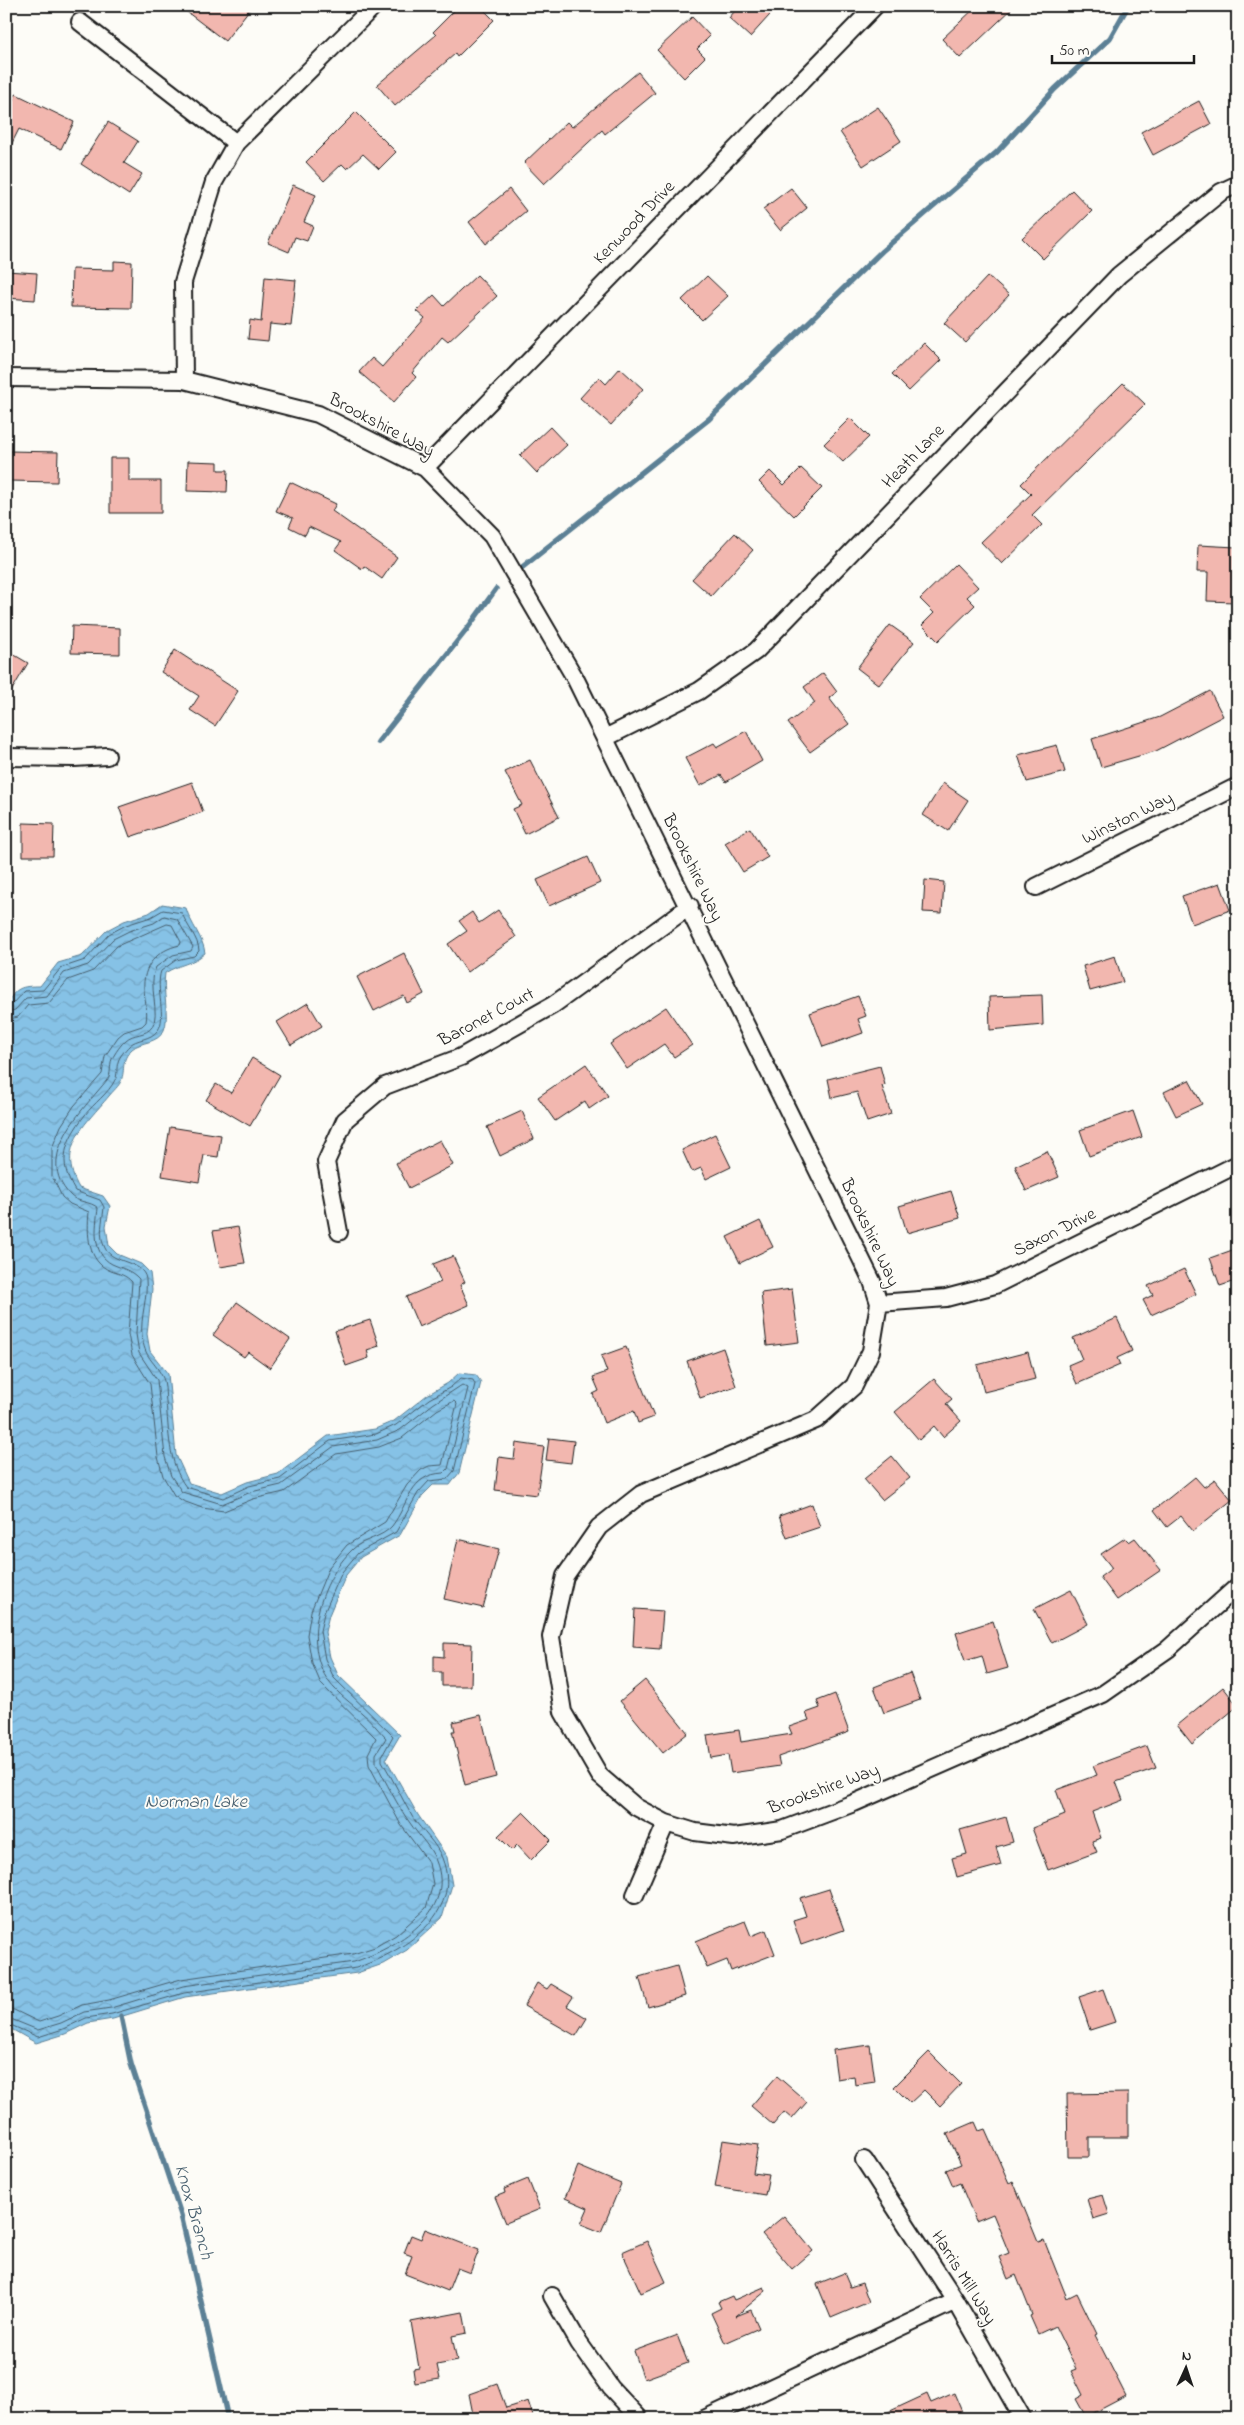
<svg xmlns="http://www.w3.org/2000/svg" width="1244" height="2425" font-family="'Indie Flower',sans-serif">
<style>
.water{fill:url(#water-waves);stroke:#5c8095}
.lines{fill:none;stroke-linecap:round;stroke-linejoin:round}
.shore{stroke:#465e6d;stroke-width:1}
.stream{stroke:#5c8095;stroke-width:5.5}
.building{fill:#f2b7af;stroke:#1c1c1c}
.minor-casing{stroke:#1c1c1c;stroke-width:20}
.minor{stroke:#fdfcf7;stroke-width:16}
.labels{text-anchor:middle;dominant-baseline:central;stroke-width:4;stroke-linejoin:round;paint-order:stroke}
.street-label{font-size:18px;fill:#1c1c1c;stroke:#fdfcf7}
.water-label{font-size:19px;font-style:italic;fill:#465e6d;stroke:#fdfcf7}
</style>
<defs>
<pattern id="water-waves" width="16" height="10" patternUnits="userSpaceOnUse" patternTransform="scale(1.25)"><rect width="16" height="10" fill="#86c2e6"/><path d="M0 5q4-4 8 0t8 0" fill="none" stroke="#73a6c5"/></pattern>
</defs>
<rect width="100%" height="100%" fill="#fdfcf7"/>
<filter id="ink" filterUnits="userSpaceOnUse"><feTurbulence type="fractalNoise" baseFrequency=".02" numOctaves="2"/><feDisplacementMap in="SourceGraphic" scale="10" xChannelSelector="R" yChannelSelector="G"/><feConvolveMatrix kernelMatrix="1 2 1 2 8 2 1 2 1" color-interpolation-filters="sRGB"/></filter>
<g filter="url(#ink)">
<path class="water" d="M162,904L186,908C191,925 203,937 205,953C193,964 179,964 165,973C162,991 170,1016 164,1030C158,1044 141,1041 132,1049C120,1061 126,1068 121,1081C119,1086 113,1091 109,1096C85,1125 56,1147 79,1188L103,1196L110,1206L106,1226L109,1246L117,1254L141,1264L150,1273L152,1289L147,1334L150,1351L168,1374L176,1455L189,1483L222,1493L247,1482L278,1474L328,1436L375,1429L394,1421L427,1395L448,1383L459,1373L476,1375L481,1382L459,1473L450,1485H433L422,1496L400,1535L361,1557L346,1575L329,1615L325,1632L330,1657L338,1675L400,1735L386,1759L418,1815L447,1857L452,1885L442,1918L407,1950L383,1964L357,1973L185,1997L113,2019L88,2023L65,2034L36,2043L6,2026V1005C16,987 21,986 40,986L58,963L82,956L107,930L124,921L149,913Z"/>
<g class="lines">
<path class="shore" d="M6,1006L12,1004L24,991L43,990L61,968L85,960L109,934L126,925L151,917L163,910L182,913C186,925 199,939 199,951L194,956L176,960L161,971C155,988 167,1018 158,1030C150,1041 136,1038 129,1046C125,1050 119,1057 118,1062C116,1068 118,1075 115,1080C108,1094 94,1103 85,1115C65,1141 57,1161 75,1191L100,1200L104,1207C103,1220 98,1235 105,1248C112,1264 143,1260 146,1279C148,1298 140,1317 142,1336C145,1359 153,1359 162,1376C166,1382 165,1395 166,1402C169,1431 168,1463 186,1487L223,1498L249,1486L280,1479L330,1441L376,1434L396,1425L429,1399L451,1387L461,1378L473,1380L475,1384L454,1471L447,1479L429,1481L418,1493L396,1532L358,1553L342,1572L324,1613L320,1631L325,1659L334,1678L393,1736L382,1756V1761C393,1779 402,1799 413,1818C422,1831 436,1843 442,1858C465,1915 400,1953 356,1968L184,1993L112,2014L86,2018L63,2029L38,2037L6,2023
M6,1012L15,1010L26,998L47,996L64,973L88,965L113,939L129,931L154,923L164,916L177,919L193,947L191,951L173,955L156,967C147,985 161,1013 152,1027C146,1036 133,1033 126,1040C121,1044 115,1053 112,1059C109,1066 112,1074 107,1080C83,1110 33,1156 70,1195C77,1203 91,1201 98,1208C96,1227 91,1253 112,1264C123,1269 131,1270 139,1279L136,1334L139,1353L157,1380L165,1457L171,1476L182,1492L222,1504L251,1492L281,1485L333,1447L377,1440L400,1430L433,1404L462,1385L468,1388L448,1469L444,1473C409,1474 409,1504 392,1526C382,1538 363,1539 353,1549C320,1580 301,1643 329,1682C338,1694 351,1703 362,1713C371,1720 378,1730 386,1738L376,1754V1763C386,1782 397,1805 410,1823C418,1835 431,1847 436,1861C457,1913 395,1948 354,1962L183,1986L111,2008L84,2012L61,2023L38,2030L6,2017
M6,1020L18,1017L28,1005L49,1003L68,980L93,971L117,946L167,924L172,925L181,942L180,945C157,950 142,966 144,990C145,1001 148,1011 146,1022L142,1026L124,1032L118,1037L105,1056L102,1074L74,1106L61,1126L52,1148V1176L62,1197L70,1204L89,1212C87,1233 87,1262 111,1271C119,1274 126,1275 132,1282L128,1334L132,1355L150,1384L158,1457L163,1476L174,1495L183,1501L202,1508L224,1511L253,1499L284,1492L336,1454L379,1447L402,1438L437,1410L454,1401L457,1404L442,1465L429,1466L421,1470L407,1485L385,1522L347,1545L329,1567L311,1611L307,1635L312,1663L321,1684L376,1738L368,1754L369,1765L401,1825L429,1863L433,1884L426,1908L396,1935L375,1947L353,1954L181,1979L109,2000L82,2005L58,2016L39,2022L14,2010L6,2009"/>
<path class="stream" d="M520,569L709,419L882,251L997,152L1055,89L1110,38L1128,6
M378,742L467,629L496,589
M121,2016L131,2064L181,2215L228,2419"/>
</g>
<path class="building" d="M179,6H252L225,41Z
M459,6H480L494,20L457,57L455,54L395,106L377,85L436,35L433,32Z
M739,6H778L750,37L729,18Z
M977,6H1015L960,58L942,39Z
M692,17L710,36L697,49L705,57L684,78L657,50Z
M638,72L655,93L605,134L602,130L544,184L524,163L567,122L572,127Z
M16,94L74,122L61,149L19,129L6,155V114Z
M1199,101L1211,124L1153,155L1141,132Z
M878,107L901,141L863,166L840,132Z
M356,112L396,152L379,169L363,154L347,169L342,164L324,181L306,162Z
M108,122L138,141L124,163L142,174L129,195L81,164Z
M293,185L316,195L304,222L313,226L307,241L295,237L289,252L268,243Z
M791,188L807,208L780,230L763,209Z
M509,189L526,211L486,244L469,222Z
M1072,190L1092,211L1043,259L1022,238Z
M114,261L132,262L131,308L71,307L72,269L114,270Z
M6,271L37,273L35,300L6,298Z
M477,275L497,296L448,342L442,337L412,373L416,377L394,402L359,372L372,358L382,367L425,318L417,311L434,295L444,306Z
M707,276L728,296L702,320L682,300Z
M988,276L1009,295L965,342L944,323Z
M265,277L296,280L291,326L270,324L268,341L248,339L250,320L261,322Z
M924,343L941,360L909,391L892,374Z
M620,368L643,389L611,425L580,398L599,377L606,384Z
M1123,383L1145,404L1032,515L1042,525L1002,564L981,542L1031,494L1021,484Z
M850,418L869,437L843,462L824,444Z
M550,427L567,445L537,473L520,455Z
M9,451L58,452L57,482L9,481Z
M110,458H129V481H161V513H110Z
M188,461L218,462V470H228L227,492L187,491Z
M801,468L822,488L794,516L759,482L770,471L784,485Z
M290,482L336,504L332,511L397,557L382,579L364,566L362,569L335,550L341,542L309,527L305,535L289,527L293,518L276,511Z
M735,533L753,550L711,596L692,579Z
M1198,545L1236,547L1234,602L1207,601L1208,572H1197Z
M956,564L978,587L967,597L975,605L938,641L922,625L934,613L920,599Z
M890,625L914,642L879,685L857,668Z
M72,626L120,628V654L71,653Z
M6,650L28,663L6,700Z
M175,650L238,691L215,726L190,710L199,696L161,672Z
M823,673L837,692L829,698L849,724L810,752L788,723L815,703L804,687Z
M1210,691L1223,716L1156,751L1101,767L1092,739L1160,717Z
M746,731L762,761L726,782L721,775L700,786L685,758L714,743L717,747Z
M1057,745L1065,772L1027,782L1018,755Z
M530,760L559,817L525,834L513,809L522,805L505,772Z
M192,782L203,812L130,837L119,807Z
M943,783L968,800L948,831L923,815Z
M23,823L54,824L53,856H23Z
M750,828L768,857L743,872L725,843Z
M588,857L600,883L549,906L537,880Z
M925,880L944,882L942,913L923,912Z
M1220,883L1230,910L1192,924L1182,896Z
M498,910L516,937L467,972L448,944L467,931L459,921L472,912L479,923Z
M404,953L424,994L407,1003L404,996L374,1011L357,977Z
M1115,956L1123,982L1090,991L1083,966Z
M1042,995L1043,1025L990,1030L989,997Z
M858,996L866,1016L858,1019L863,1033L823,1047L810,1013Z
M308,1003L322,1026L291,1045L277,1022Z
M666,1007L692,1045L674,1057L664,1044L627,1069L610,1044Z
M252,1058L280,1075L250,1126L206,1100L216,1084L231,1093Z
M586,1064L608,1096L589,1109L585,1101L555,1121L538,1097Z
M880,1066L885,1085L882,1086L891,1114L867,1122L857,1092L832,1098L828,1079Z
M1189,1080L1202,1104L1176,1116L1164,1092Z
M522,1111L534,1139L500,1156L487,1127Z
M1133,1111L1142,1137L1089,1156L1080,1130Z
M170,1127L221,1135L218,1157L204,1155L199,1182L162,1176Z
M715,1134L731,1167L706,1179L701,1168L692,1172L682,1150Z
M440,1140L453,1165L409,1188L396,1163Z
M1047,1151L1059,1177L1026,1191L1015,1166Z
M951,1191L960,1218L907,1233L899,1206Z
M760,1221L773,1247L740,1263L727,1237Z
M238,1227L245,1263L220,1267L213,1231Z
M1238,1248V1280L1220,1286L1210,1258Z
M453,1256L465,1282L460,1285L469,1305L419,1327L406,1297L441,1282L433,1264Z
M1184,1269L1196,1294L1151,1315L1143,1300L1153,1295L1148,1286Z
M792,1289L799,1342L767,1346L761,1293Z
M237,1302L290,1339L270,1368L248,1352L244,1357L213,1335Z
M1117,1318L1132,1351L1117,1358L1120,1365L1077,1384L1068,1365L1082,1359L1073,1338Z
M370,1320L379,1346L367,1350L369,1358L346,1366L335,1331Z
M626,1347L654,1417L638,1423L634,1411L604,1423L593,1394L599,1391L593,1377L607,1372L601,1356Z
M723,1348L736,1386L700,1398L687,1361Z
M1028,1352L1035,1379L984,1392L977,1365Z
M934,1379L952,1399L946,1404L961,1421L943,1437L934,1426L919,1440L895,1412Z
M549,1438L574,1441L571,1463L546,1460Z
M516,1443L544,1447L537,1495L495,1490L499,1457L514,1459Z
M892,1456L910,1478L882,1500L864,1479Z
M1195,1477L1204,1487L1215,1479L1232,1500L1193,1531L1181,1516L1167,1527L1154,1510Z
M812,1504L820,1527L787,1538L779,1516Z
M1125,1538L1129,1542L1135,1538L1161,1570L1117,1600L1100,1577L1112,1568L1101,1554Z
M458,1539L499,1549L483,1608L444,1599Z
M1071,1590L1088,1624L1052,1643L1034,1609Z
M635,1609L663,1611L660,1649L633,1647Z
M993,1621L1008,1668L987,1674L982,1656L965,1661L956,1633Z
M444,1643L472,1644L471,1686H442V1672H434V1656L444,1657Z
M910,1673L920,1700L884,1713L874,1687Z
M645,1680L688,1733L663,1753L620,1701Z
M1223,1687L1238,1706L1192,1744L1177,1725Z
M835,1694L849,1732L778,1757L780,1766L731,1773L728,1755L711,1758L707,1735L739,1730L741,1742L792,1734L789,1727L809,1720L806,1713L820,1708L817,1701Z
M481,1715L496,1777L465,1785L452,1731H455L453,1722Z
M1147,1746L1156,1768L1116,1782L1123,1800L1092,1812L1101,1838L1092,1841L1097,1852L1048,1870L1032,1828L1065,1815L1056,1790L1097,1775L1093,1766Z
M523,1812L551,1840L531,1860L517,1845L512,1850L498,1836Z
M1006,1817L1013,1842L996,1847L1001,1865L957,1877L952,1858L967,1854L960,1830Z
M829,1889L844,1930L801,1945L793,1920L806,1916L800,1898Z
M745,1921L751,1936L766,1930L775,1954L731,1971L727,1960L707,1968L696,1941Z
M677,1966L685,1996L648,2007L639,1977Z
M537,1983L547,1989L551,1984L573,1997L567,2006L587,2018L576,2036L524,2006Z
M1103,1989L1115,2022L1090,2030L1079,1997Z
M870,2045L875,2082L855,2085L854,2076L837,2079L833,2050Z
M929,2052L961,2084L940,2106L924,2090L910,2103L894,2087Z
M777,2076L807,2102L792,2119L784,2112L773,2125L751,2106Z
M1128,2093V2137H1089V2157H1068L1067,2094Z
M975,2122L979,2131L985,2129L1009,2183L1013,2181L1038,2242L1044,2240L1067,2298L1077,2293L1097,2334L1095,2335L1126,2396L1086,2417L1076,2399L1083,2395L1071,2371L1076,2369L1055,2326L1038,2334L1030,2316L1032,2315L1016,2275L1008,2279L999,2257L1009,2253L993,2214L976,2221L960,2183L953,2186L946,2170L961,2164L947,2134Z
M723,2140L758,2145L753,2173L769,2175L765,2195L715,2187Z
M578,2166L621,2184L601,2232L581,2224L588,2208L565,2198Z
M528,2179L540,2209L506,2223L495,2197L505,2193L504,2189Z
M1103,2195L1109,2214L1093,2219L1087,2199Z
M784,2216L813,2251L792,2269L762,2234Z
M425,2229L479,2250L470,2273L457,2268L448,2291L405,2274L412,2256L404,2253L411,2235L421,2239Z
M647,2241L666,2282L641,2293L622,2252Z
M844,2273L850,2287L862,2283L869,2302L831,2318L817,2284Z
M764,2287L766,2291L736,2316L751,2310L759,2328L725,2343L711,2313L721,2308L718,2302L732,2296L734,2300Z
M463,2312L467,2333L452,2336L457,2361L437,2365L440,2379L415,2383L413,2369L419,2368L411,2322Z
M677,2335L688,2363L644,2379L634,2351Z
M497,2384L506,2408L528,2401L534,2419H474L469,2394Z
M954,2393L965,2419H873L927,2394L931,2403Z"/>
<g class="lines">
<defs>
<path id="minor" d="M80,22L236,143
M6,378L184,380L318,414L425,468L492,536L575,678L872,1281L879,1303L871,1351L854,1386L816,1420L641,1494L599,1527L565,1576L551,1637L563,1712L600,1776L636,1807L666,1823L695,1832L734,1837L782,1830L854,1803L1103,1694L1168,1649L1238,1586
M184,380L183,282L214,182L236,143L374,6
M425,468L875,6
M605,738L699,691L756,651L1119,275L1221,192L1238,184
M6,757L74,758L107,756
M1036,887L1238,786
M339,1232L326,1162L345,1120L385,1086L461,1057L553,1005L690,906
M879,1303L946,1298L995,1285L1238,1164
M635,1895L666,1823
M864,2160L956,2301L1023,2419
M552,2296L579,2343L611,2388L640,2419
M704,2419L956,2301"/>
</defs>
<use href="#minor" class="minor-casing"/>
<use href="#minor" class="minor"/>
</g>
</g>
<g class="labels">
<g class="street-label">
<text transform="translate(635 223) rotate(-46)">Kenwood Drive</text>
<text transform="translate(381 426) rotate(28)">Brookshire Way</text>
<text transform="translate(914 457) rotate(-46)">Heath Lane</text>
<text transform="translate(1128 819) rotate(-26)">Winston Way</text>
<text transform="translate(692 868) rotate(64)">Brookshire Way</text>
<text transform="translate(487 1018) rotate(-28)">Baronet Court</text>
<text transform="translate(869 1233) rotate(65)">Brookshire Way</text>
<text transform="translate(1055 1233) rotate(-26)">Saxon Drive</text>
<text transform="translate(824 1790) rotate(-20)">Brookshire Way</text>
<text transform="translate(963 2278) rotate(58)">Harris Mill Way</text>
</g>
<g class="water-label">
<text x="196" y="1802">Norman Lake</text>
<text transform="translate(193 2212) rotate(74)">Knox Branch</text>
</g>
</g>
<rect width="1244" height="2425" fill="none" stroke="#fdfcf7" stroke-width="25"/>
<rect x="12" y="12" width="1219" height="2400" fill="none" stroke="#1c1c1c" stroke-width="2" filter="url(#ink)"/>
<g transform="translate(1186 2368) rotate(3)" stroke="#fdfcf7" stroke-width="4" paint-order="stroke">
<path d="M0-4L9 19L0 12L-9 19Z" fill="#1c1c1c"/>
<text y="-8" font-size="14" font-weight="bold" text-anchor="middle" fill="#1c1c1c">N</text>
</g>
<path d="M1052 55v8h142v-8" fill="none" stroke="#1c1c1c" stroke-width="2.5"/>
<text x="1059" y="55" font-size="15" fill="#1c1c1c" stroke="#fdfcf7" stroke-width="4" paint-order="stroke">50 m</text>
</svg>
